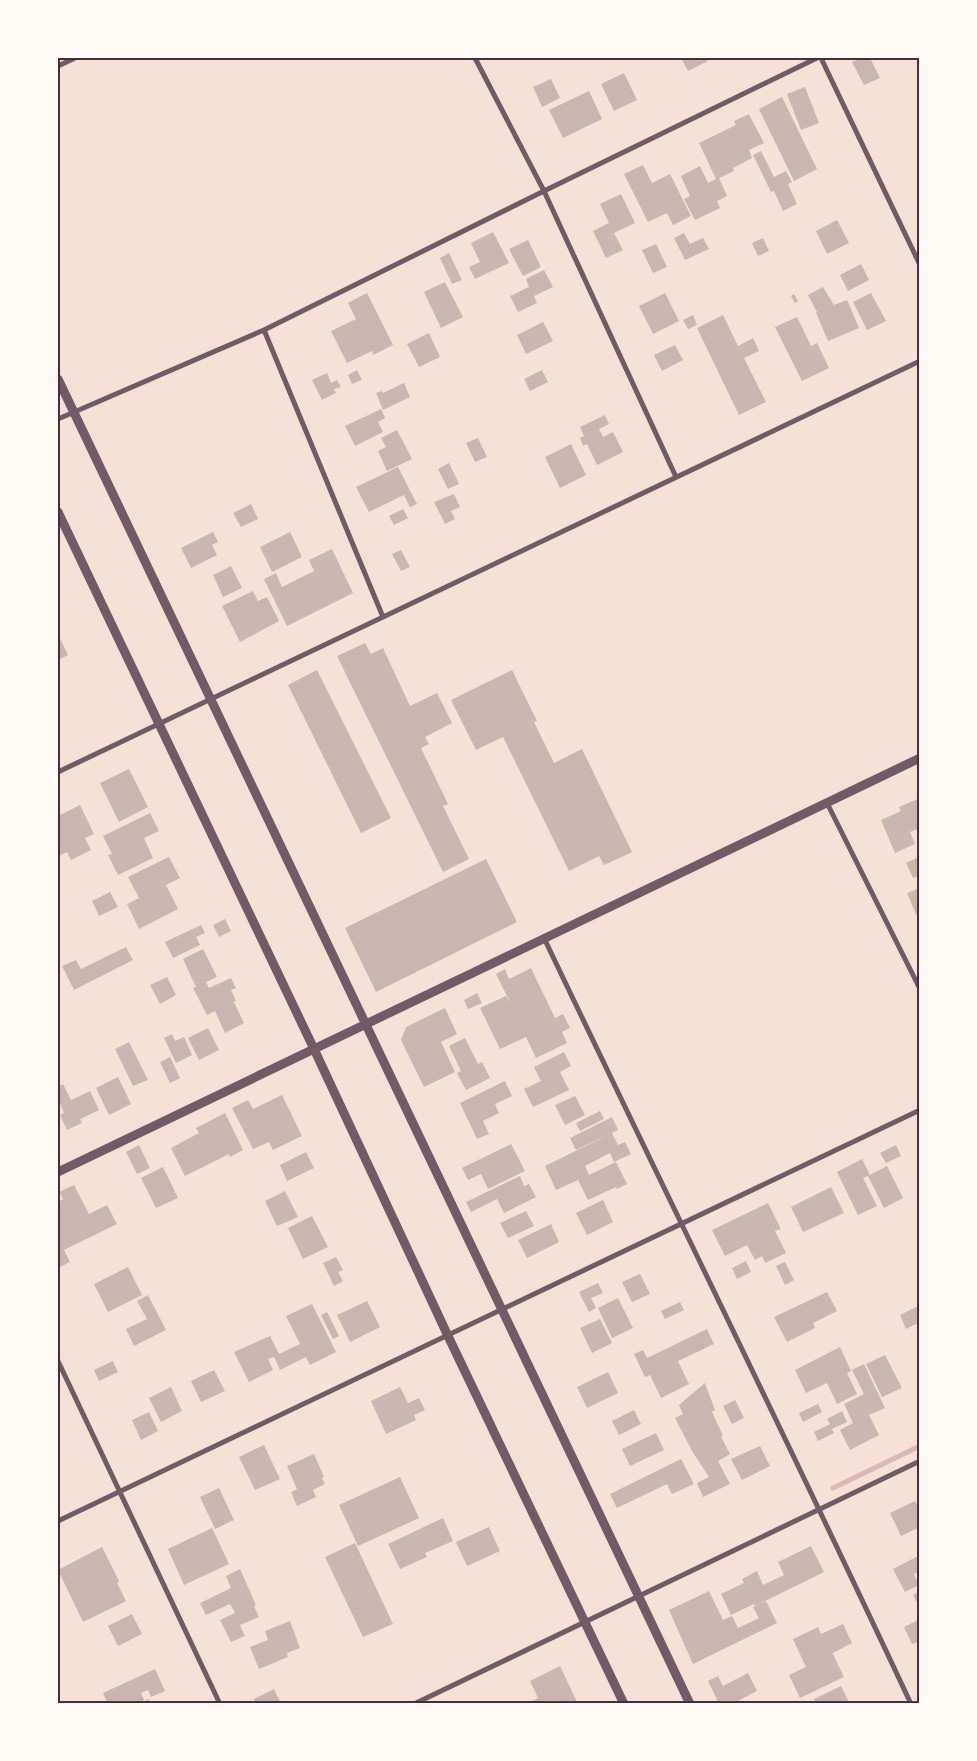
<svg xmlns="http://www.w3.org/2000/svg" width="977" height="1761" font-family="Signika,sans-serif">
<style>
.lines{fill:none;stroke-linecap:round;stroke-linejoin:round}
.stream{stroke:#dcb8b0;stroke-width:5}
.building{fill:#ccb4b1}
.minor{stroke:#755966;stroke-width:5}
.tertiary{stroke:#755966;stroke-width:9}
.neatline{fill:none;stroke:#4a2c40;stroke-width:2}
</style>
<rect width="100%" height="100%" fill="#f7e1d7"/>
<g class="lines">
<path class="stream" d="M833,1488L920,1446"/>
</g>
<path class="building" d="M681,58H707L708,61L688,71Z
M862,58H870L880,78L864,85L852,62Z
M624,73L637,100L614,111L601,84Z
M551,79L560,98L542,107L533,87Z
M805,87L819,123L801,130L787,94Z
M589,91L602,119L563,138L549,110Z
M782,97L817,169L794,181L759,109Z
M749,114L764,143L749,150L752,158L733,168L734,171L719,178L727,196L717,201L720,208L695,220L684,199L690,196L681,176L700,166L708,183L716,179L699,143L736,125L734,121Z
M761,151L774,177L786,171L792,182L788,184L797,204L783,211L774,191L771,192L753,155Z
M643,165L652,183L670,174L691,216L673,225L667,213L648,222L624,174Z
M621,194L635,223L614,233L623,250L606,258L593,231L609,223L600,204Z
M837,220L849,243L827,254L816,231Z
M493,232L509,263L475,279L469,267L480,262L471,243Z
M684,233L690,244L703,238L709,249L685,260L674,238Z
M763,238L769,251L758,256L752,243Z
M528,240L541,267L523,276L509,249Z
M656,244L667,267L653,273L642,250Z
M449,253L462,280L452,284L440,258Z
M861,264L869,280L848,291L840,275Z
M544,270L553,287L534,296L537,303L518,312L510,296L529,287L526,279Z
M445,282L463,317L441,328L424,292Z
M823,287L834,305L847,300L859,328L828,341L816,313L817,312L808,295Z
M367,293L393,345L373,355L372,351L347,363L331,331L356,319L348,303Z
M665,293L679,321L653,334L639,306Z
M871,293L886,321L867,330L853,302Z
M794,294L798,301L795,303L791,296Z
M693,315L697,325L688,329L683,320Z
M723,315L738,346L753,338L759,351L744,358L766,402L739,415L697,328Z
M797,317L811,346L817,343L829,368L802,381L775,327Z
M543,322L553,341L526,354L517,335Z
M429,333L440,357L419,367L407,344Z
M675,345L683,360L662,371L654,355Z
M357,370L362,380L352,384L348,375Z
M542,370L548,382L530,391L524,379Z
M327,373L331,383L337,380L341,387L334,389L336,393L322,400L312,380Z
M404,383L410,397L383,410L376,393L382,391L383,393Z
M381,409L385,418L378,422L383,432L355,446L345,426Z
M605,415L609,424L599,429L603,437L613,432L623,452L597,465L587,444L583,446L580,438L584,436L580,427Z
M397,430L412,459L387,471L378,451L386,447L381,438Z
M478,438L487,457L475,462L466,443Z
M571,444L586,475L560,488L545,457Z
M449,463L459,484L448,489L438,469Z
M398,467L417,504L410,507L404,495L369,512L356,487Z
M454,494L460,507L451,511L455,519L445,524L434,502Z
M251,504L258,519L241,527L233,513Z
M403,509L408,518L394,525L389,516Z
M213,532L218,542L212,545L217,555L191,568L181,548Z
M290,532L302,557L272,572L260,547Z
M332,549L353,593L287,626L264,579L276,573L282,587L314,571L309,560Z
M401,550L410,567L401,571L392,554Z
M231,566L242,588L223,597L213,575Z
M253,591L258,601L267,597L279,621L240,642L222,606Z
M58,634L68,655L58,660Z
M365,643L371,654L383,648L410,706L437,693L452,723L425,737L429,744L421,748L448,804L443,806L469,859L443,872L337,656Z
M317,670L391,818L361,833L288,685Z
M512,670L537,721L534,722L554,763L582,749L632,852L604,865L599,856L569,871L503,737L476,750L451,700Z
M129,769L148,807L119,822L100,783Z
M920,798V828L910,832L915,844L895,853L881,820L901,811L899,807Z
M80,805L94,834L85,838L91,850L71,860L67,852L58,856V816Z
M150,813L159,831L144,838L153,858L118,875L108,855L112,854L103,836Z
M169,857L180,878L166,885L178,909L139,929L127,904L139,898L128,877Z
M917,858L920,864V875L913,878L906,863Z
M486,859L517,922L376,992L345,928Z
M920,888V918L918,919L907,893Z
M110,892L118,907L99,916L92,901Z
M225,919L231,931L219,937L213,925Z
M201,925L205,933L196,937L200,945L173,958L165,942Z
M126,947L133,960L74,990L62,966L76,960L81,969Z
M203,949L217,977L206,982L209,988L231,978L236,988L231,990L236,1001L234,1002L244,1023L225,1033L215,1011L207,1015L193,988L196,987L183,959Z
M531,968L555,1018L563,1014L570,1028L562,1032L567,1043L536,1058L526,1037L500,1049L480,1008L506,996L511,1004L496,974L505,969L509,979Z
M167,977L176,995L160,1004L150,985Z
M477,993L482,1003L468,1009L464,1000Z
M445,1008L457,1034L441,1042L455,1072L424,1087L401,1040L406,1027Z
M208,1028L219,1050L199,1060L188,1038Z
M172,1034L175,1041L184,1037L192,1055L176,1063L164,1038Z
M465,1038L478,1064L482,1062L490,1078L466,1090L457,1073L461,1071L449,1046Z
M129,1042L148,1080L133,1086L115,1049Z
M564,1052L571,1066L560,1072L569,1090L533,1107L524,1089L541,1081L534,1067Z
M170,1057L180,1078L170,1083L160,1062Z
M118,1077L131,1104L109,1115L96,1088Z
M505,1081L512,1096L495,1104L499,1113L483,1121L489,1134L477,1139L460,1103Z
M63,1084L71,1100L90,1091L99,1110L80,1119L82,1123L67,1130L60,1115L64,1113L58,1099V1087Z
M282,1095L302,1136L273,1150L269,1142L253,1149L232,1108L248,1100L253,1109Z
M575,1096L585,1115L565,1125L555,1105Z
M600,1111L604,1119L580,1131L576,1123Z
M225,1113L243,1150L230,1157L229,1154L185,1176L171,1148L199,1133L196,1128Z
M612,1117L618,1130L576,1150L570,1138Z
M612,1133L618,1145L625,1142L631,1154L614,1162L610,1153L585,1166L589,1175L616,1162L627,1184L617,1189L616,1187L588,1200L578,1180L556,1190L545,1166Z
M511,1144L525,1171L488,1189L481,1174L468,1180L462,1168Z
M139,1145L150,1168L137,1174L126,1152Z
M896,1145L901,1156L886,1163L880,1153Z
M306,1152L314,1168L287,1181L280,1165Z
M862,1159L870,1175L887,1166L903,1198L884,1208L868,1176L863,1178L877,1206L858,1215L837,1172Z
M163,1167L178,1198L156,1208L141,1178Z
M520,1176L524,1186L529,1184L536,1197L504,1213L497,1199L471,1212L466,1202Z
M74,1185L89,1214L107,1205L117,1224L64,1250L70,1262L58,1268V1202L63,1199L59,1192Z
M831,1187L844,1213L803,1232L791,1207Z
M285,1191L298,1217L277,1226L265,1201Z
M603,1200L613,1222L587,1235L576,1213Z
M768,1203L781,1229L775,1231L786,1253L765,1263L762,1256L755,1260L747,1245L725,1256L712,1230Z
M526,1211L534,1226L508,1238L500,1223Z
M312,1216L328,1247L303,1259L288,1228Z
M551,1224L559,1242L527,1258L518,1240Z
M336,1257L343,1270L338,1272L343,1281L334,1286L323,1263Z
M746,1261L751,1272L737,1279L732,1268Z
M785,1262L794,1280L785,1285L776,1266Z
M128,1267L142,1295L108,1312L94,1284Z
M640,1274L650,1294L632,1302L622,1282Z
M598,1283L603,1293L591,1298L596,1308L589,1312L579,1292Z
M827,1292L837,1311L813,1323L815,1328L787,1342L774,1317Z
M148,1295L166,1330L134,1346L126,1329L147,1319L137,1301Z
M618,1298L633,1328L612,1338L598,1308Z
M367,1301L380,1327L350,1342L337,1315Z
M680,1302L684,1310L665,1319L661,1311Z
M312,1304L336,1352L310,1365L306,1357L280,1370L274,1357L268,1359L273,1370L249,1382L234,1352L270,1336L279,1354L300,1344L286,1316Z
M920,1305V1322L906,1329L900,1315Z
M327,1312L339,1336L333,1339L321,1315Z
M600,1319L612,1343L592,1353L580,1328Z
M707,1329L714,1344L678,1361L689,1384L661,1398L650,1375L645,1377L634,1354L643,1350L647,1358Z
M840,1347L851,1371L847,1373L857,1394L837,1404L827,1383L806,1393L795,1370Z
M885,1355L902,1388L882,1397L866,1364Z
M113,1361L118,1372L99,1381L94,1370Z
M864,1364L885,1408L869,1415L879,1435L850,1450L840,1430L853,1423L844,1404L864,1394L852,1370Z
M214,1370L225,1391L201,1402L191,1381Z
M608,1372L618,1393L587,1408L577,1387Z
M705,1383L715,1410L712,1412L723,1436L721,1437L730,1454L718,1461L730,1484L703,1497L697,1483L709,1477L692,1451L675,1418L683,1414L679,1405Z
M171,1387L182,1411L161,1422L149,1398Z
M400,1387L408,1403L419,1398L425,1410L414,1415L416,1420L386,1434L371,1401Z
M735,1400L744,1418L732,1424L723,1406Z
M818,1404L822,1412L803,1422L799,1413Z
M634,1410L641,1424L619,1435L612,1421Z
M842,1411L847,1422L832,1429L834,1433L818,1441L814,1432L830,1424L827,1419Z
M149,1412L158,1431L141,1440L132,1420Z
M656,1433L664,1450L630,1466L622,1449Z
M264,1445L280,1479L255,1490L239,1457Z
M760,1446L770,1466L742,1480L731,1459Z
M314,1454L324,1477L322,1478L325,1484L313,1490L316,1497L297,1506L291,1492L297,1489L287,1466Z
M681,1459L694,1484L672,1494L667,1484L617,1508L610,1494Z
M400,1477L419,1518L358,1546L339,1505Z
M219,1488L234,1520L215,1529L200,1497Z
M915,1501L920,1510V1527L901,1536L890,1513Z
M443,1518L453,1541L425,1553L427,1557L400,1569L388,1544Z
M489,1527L500,1551L467,1566L456,1542Z
M212,1528L229,1564L184,1585L168,1549Z
M355,1543L393,1624L363,1637L325,1557Z
M811,1546L824,1572L755,1606L754,1604L731,1615L721,1594L744,1583L742,1579L757,1571L763,1585L784,1575L778,1562Z
M102,1547L119,1581L117,1583L126,1601L83,1622L58,1570Z
M920,1555V1571L914,1574L919,1585L905,1592L893,1569Z
M240,1569L256,1605L254,1606L259,1617L240,1625L245,1636L231,1642L220,1620L235,1613L230,1604L206,1615L200,1603L231,1588L226,1576Z
M709,1591L723,1620L732,1616L738,1628L759,1618L753,1607L766,1601L777,1623L693,1664L669,1610Z
M920,1591V1608L913,1595Z
M132,1614L142,1634L118,1646L108,1626Z
M920,1619V1641L912,1644L904,1627Z
M290,1621L300,1648L287,1653L288,1657L259,1669L250,1647L268,1640L265,1631Z
M843,1624L852,1643L831,1654H833L844,1677L800,1698L789,1675L806,1667L793,1639L818,1627L821,1634Z
M560,1666L578,1704H527L538,1698L530,1681Z
M155,1669L165,1691L151,1697L148,1690L141,1693L144,1700L137,1704H108L103,1693Z
M748,1673L757,1691L732,1704H719L708,1681L718,1676L723,1686Z
M841,1686L850,1704H817L814,1699Z
M274,1689L281,1704H256L254,1699Z
M148,1699L151,1704H141Z"/>
<g class="lines">
<path class="minor" d="M475,58L544,191L676,477
M821,58L920,265
M58,66L75,58
M264,330L383,617
M58,419L264,330L544,191L817,58
M58,772L920,361
M827,803L920,989
M544,938C666,1194 791,1447 911,1704
M58,1361L220,1704
M58,1521L920,1110
M414,1704L920,1461"/>
<path class="tertiary" d="M58,379L690,1704
M58,512L314,1049L448,1336L624,1704
M58,1172L920,758"/>
</g>
<rect width="977" height="1761" fill="none" stroke="#fffaf5" stroke-width="118"/>
<rect x="59" y="59" width="859" height="1643" class="neatline"/>
</svg>
